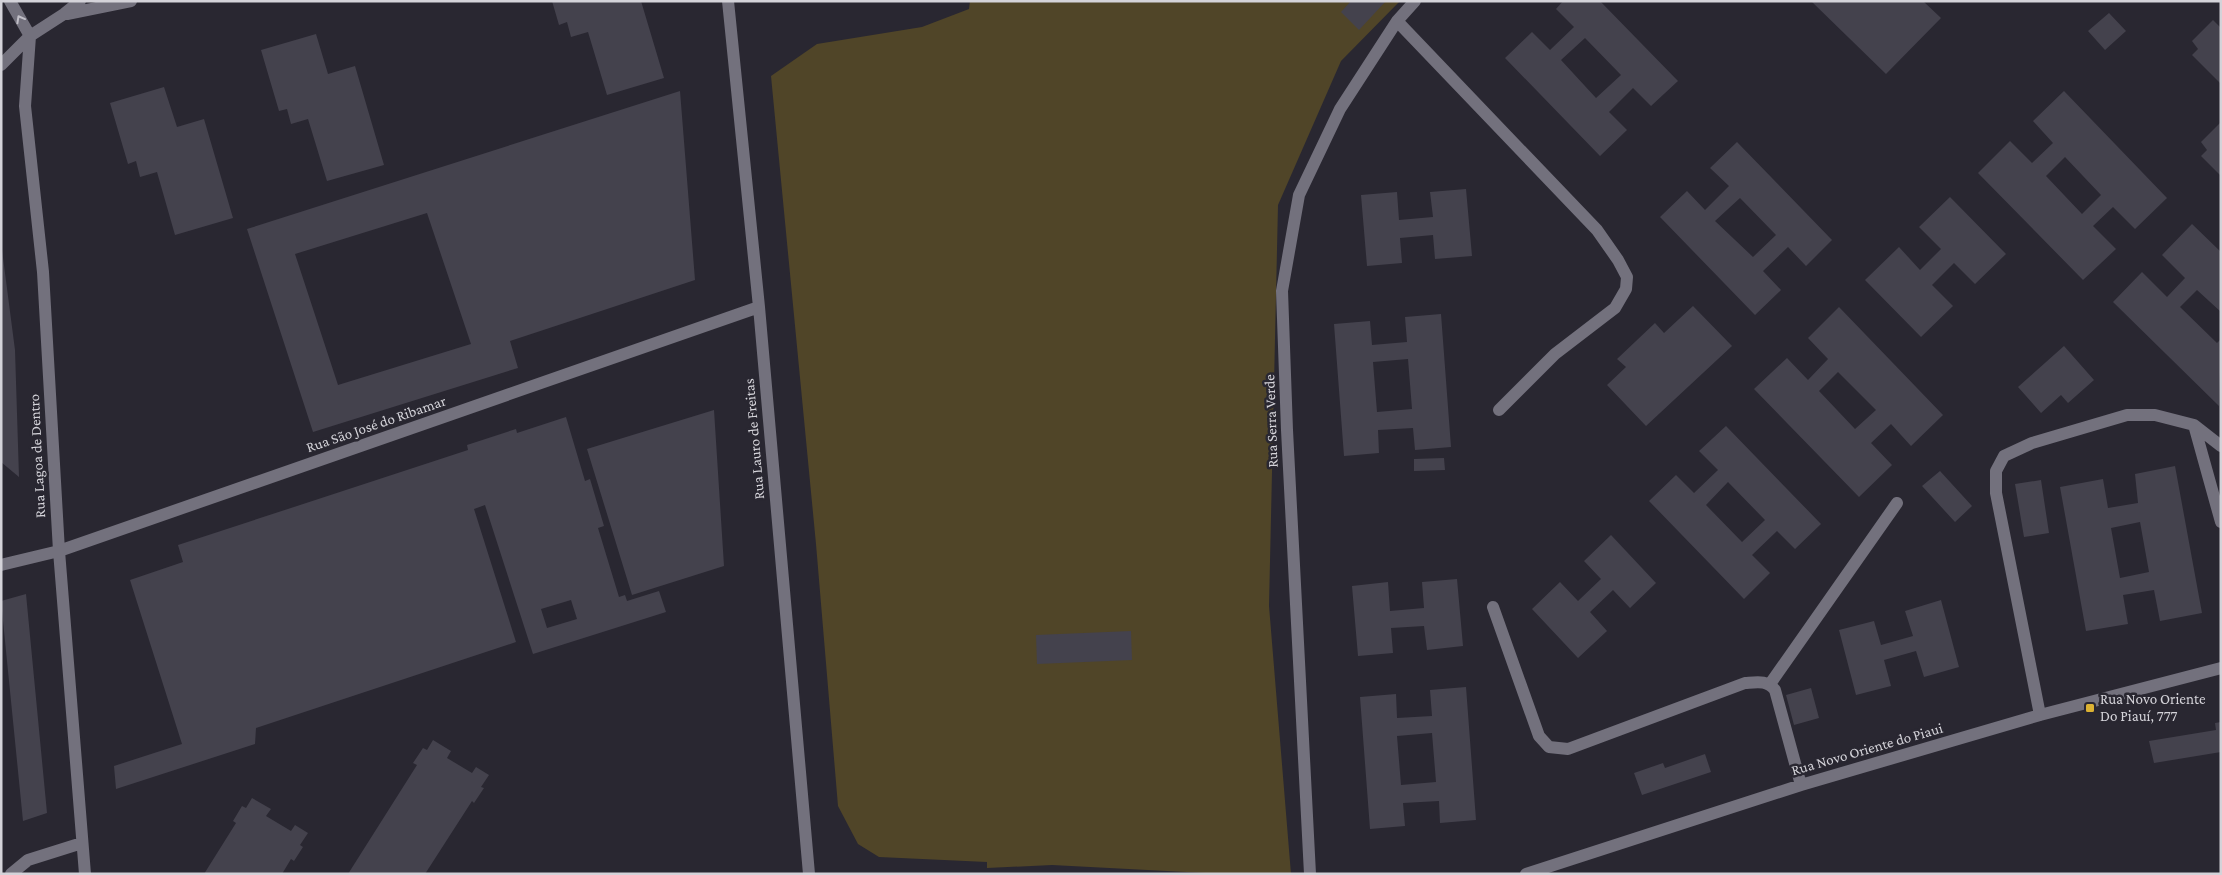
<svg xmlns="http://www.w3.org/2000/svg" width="2222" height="875" font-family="'Crimson Pro',serif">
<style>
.green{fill:#504528}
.building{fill:#44424d;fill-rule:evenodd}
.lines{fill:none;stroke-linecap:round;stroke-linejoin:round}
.minor{stroke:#73717d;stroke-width:12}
.oneway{stroke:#c1bfc7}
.poi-dot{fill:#dcb233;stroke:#292731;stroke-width:2}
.labels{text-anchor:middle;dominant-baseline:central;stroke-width:5;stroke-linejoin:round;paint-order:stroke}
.street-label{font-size:15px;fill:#d4d3d9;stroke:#292731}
.poi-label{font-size:15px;fill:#d4d3d9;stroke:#292731;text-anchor:start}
</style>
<rect width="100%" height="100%" fill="#292731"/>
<path class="green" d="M970,1H1400L1341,61L1278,205L1269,606L1291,874H1224L1052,865L987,868V862L879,857L858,844L838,806L816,544L771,76L817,44L922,27L969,9Z"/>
<path class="building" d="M552,1H641L664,78L607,95L588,32L571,37L567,22L559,25Z
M1351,1H1386L1359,30L1341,12Z
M1563,1H1600L1678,81L1651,106L1633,88L1609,112L1627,130L1600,156L1505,58L1532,32L1550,50L1574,27L1556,9ZM1585,38L1621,75L1596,98L1561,60Z
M1811,1H1923L1941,18L1886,74Z
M2109,13L2126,31L2105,50L2088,31Z
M2213,20L2221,28V84L2192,55L2198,49L2192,41Z
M316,34L328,74L355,66L384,165L327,181L308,119L291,124L287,109L279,111L261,50Z
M164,87L177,127L204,119L233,218L175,235L157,172L140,177L136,161L128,164L110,103Z
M680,91L695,280L510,341L518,368L313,432L247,229ZM427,213L471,344L338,385L295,254Z
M2064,91L2167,198L2135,229L2113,207L2093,226L2116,249L2083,280L1978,173L2010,141L2032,163L2053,143L2033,121ZM2065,157L2101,195L2082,214L2046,176Z
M2221,122V176L2201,156L2207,150L2201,142Z
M1737,142L1832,240L1806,266L1788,247L1763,271L1781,290L1755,315L1660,217L1687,191L1705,210L1729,186L1710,168ZM1740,198L1776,235L1753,257L1715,221Z
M1466,189L1472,256L1435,259L1433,235L1400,238L1402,263L1367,266L1361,195L1397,192L1399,220L1433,217L1430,192Z
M1950,197L2006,254L1975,284L1954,263L1932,285L1953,306L1921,337L1865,280L1899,247L1920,270L1941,249L1919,227Z
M2192,224L2221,252V312L2197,290L2180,307L2217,343L2221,339L2219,406L2113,302L2142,272L2167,297L2185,278L2162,255Z
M2,250L15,350L19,477L1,462Z
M1693,306L1732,346L1646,426L1607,385L1626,367L1617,359L1655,323L1664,333Z
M1839,307L1943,415L1911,446L1891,424L1871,443L1892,465L1859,497L1754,389L1787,358L1808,380L1828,359L1808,338ZM1838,372L1876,410L1855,429L1819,391Z
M1441,314L1451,447L1415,450L1413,428L1378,430L1379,453L1344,456L1334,324L1370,321L1372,345L1407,342L1405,317ZM1408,359L1412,409L1377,412L1373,362Z
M2064,346L2094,380L2068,403L2061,395L2041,413L2018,387Z
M714,410L724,566L632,595L587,449Z
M566,417L585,481L590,479L604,526L598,528L619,597L625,595L627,601L659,591L666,612L533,654L485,505L474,509L516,642L256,728L255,744L116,789L114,766L182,744L130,580L183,562L178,545L468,450L467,445L516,429L517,433ZM571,600L577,619L547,628L541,609Z
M1726,426L1821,524L1795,549L1777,531L1752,555L1770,573L1744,599L1649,501L1676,475L1694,493L1718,470L1699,451ZM1728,482L1765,520L1742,542L1706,505Z
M1444,458L1445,470L1414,471V459Z
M2175,466L2202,613L2160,621L2154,590L2123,595L2128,624L2086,631L2060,487L2103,479L2108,508L2138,503L2135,474ZM2140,522L2149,572L2120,578L2111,528Z
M1940,471L1972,506L1955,522L1922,486Z
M2041,480L2049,533L2024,537L2015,484Z
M1611,535L1656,583L1630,608L1613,590L1590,612L1607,631L1578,658L1532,609L1560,582L1578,601L1601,579L1584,561Z
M1457,579L1463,646L1427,650L1424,626L1391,628L1393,653L1358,656L1352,586L1388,582L1390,611L1424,608L1422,582Z
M26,594L47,813L23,821L1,601Z
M1941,600L1959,667L1924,677L1916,651L1884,660L1891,686L1856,695L1839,630L1874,621L1881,645L1913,636L1905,611Z
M1131,631L1132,660L1037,664L1036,635Z
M1466,687L1476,820L1440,823L1439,801L1403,803L1405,826L1370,829L1360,697L1396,694L1397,718L1432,716L1430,690ZM1432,733L1436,782L1401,785L1397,736Z
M1811,688L1819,718L1794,725L1786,695Z
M2221,722V752L2154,763L2149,741L2216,730L2215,723Z
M433,740L451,751L447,758L472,773L476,767L489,775L481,787L484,788L474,803L472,801L425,874H348L417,765L413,763L423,748L427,750Z
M1705,754L1711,772L1642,795L1634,773L1663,763L1665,768Z
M252,798L271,809L266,816L291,831L295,825L308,833L300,845L303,847L294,861L291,859L282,874H204L236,823L233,821L242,806L246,808Z"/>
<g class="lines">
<path class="minor" d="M10,1L30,36
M728,1L759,307L809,874
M67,14L131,1
M1397,21L1597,230L1618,260L1627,277L1626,289L1615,308L1555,354L1499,410
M30,36L25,106L43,272L59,551L85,874
M1,65L30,36L64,14L80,1
M2194,425L2221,522
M1,565L59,551L759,307
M1493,607L1539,736L1549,747L1568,749L1745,683C1758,682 1767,680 1775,690L1801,785
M1770,684L1897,503
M2040,715L1996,493V471L2004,456L2032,443L2127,415H2155L2194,425L2221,446
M11,874L28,860L82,843
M1310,874L1287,430L1282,291L1299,195L1340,109L1397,21L1415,1
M1526,874L1801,785L2040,715L2221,668"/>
</g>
<defs><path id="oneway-chevron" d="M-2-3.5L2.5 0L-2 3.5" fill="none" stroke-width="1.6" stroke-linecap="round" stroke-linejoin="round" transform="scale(1.25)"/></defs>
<use class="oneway" href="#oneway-chevron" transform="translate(20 19) rotate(-119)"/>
<rect class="poi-dot" x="2085" y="703" width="10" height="10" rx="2.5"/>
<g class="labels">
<g class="street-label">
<text transform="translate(1271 421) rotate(-92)">Rua Serra Verde</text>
<text transform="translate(376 424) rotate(-19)">Rua São José do Ribamar</text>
<text transform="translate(754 439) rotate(-95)">Rua Lauro de Freitas</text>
<text transform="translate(37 456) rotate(-93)">Rua Lagoa de Dentro</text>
<text transform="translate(1867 749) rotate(-16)">Rua Novo Oriente do Piaui</text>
</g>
<g class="poi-label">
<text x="2100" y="699">Rua Novo Oriente<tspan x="2100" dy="17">Do Piauí, 777</tspan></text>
</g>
</g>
<rect width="2222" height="875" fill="none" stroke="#d4d3d9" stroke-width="5"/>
</svg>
